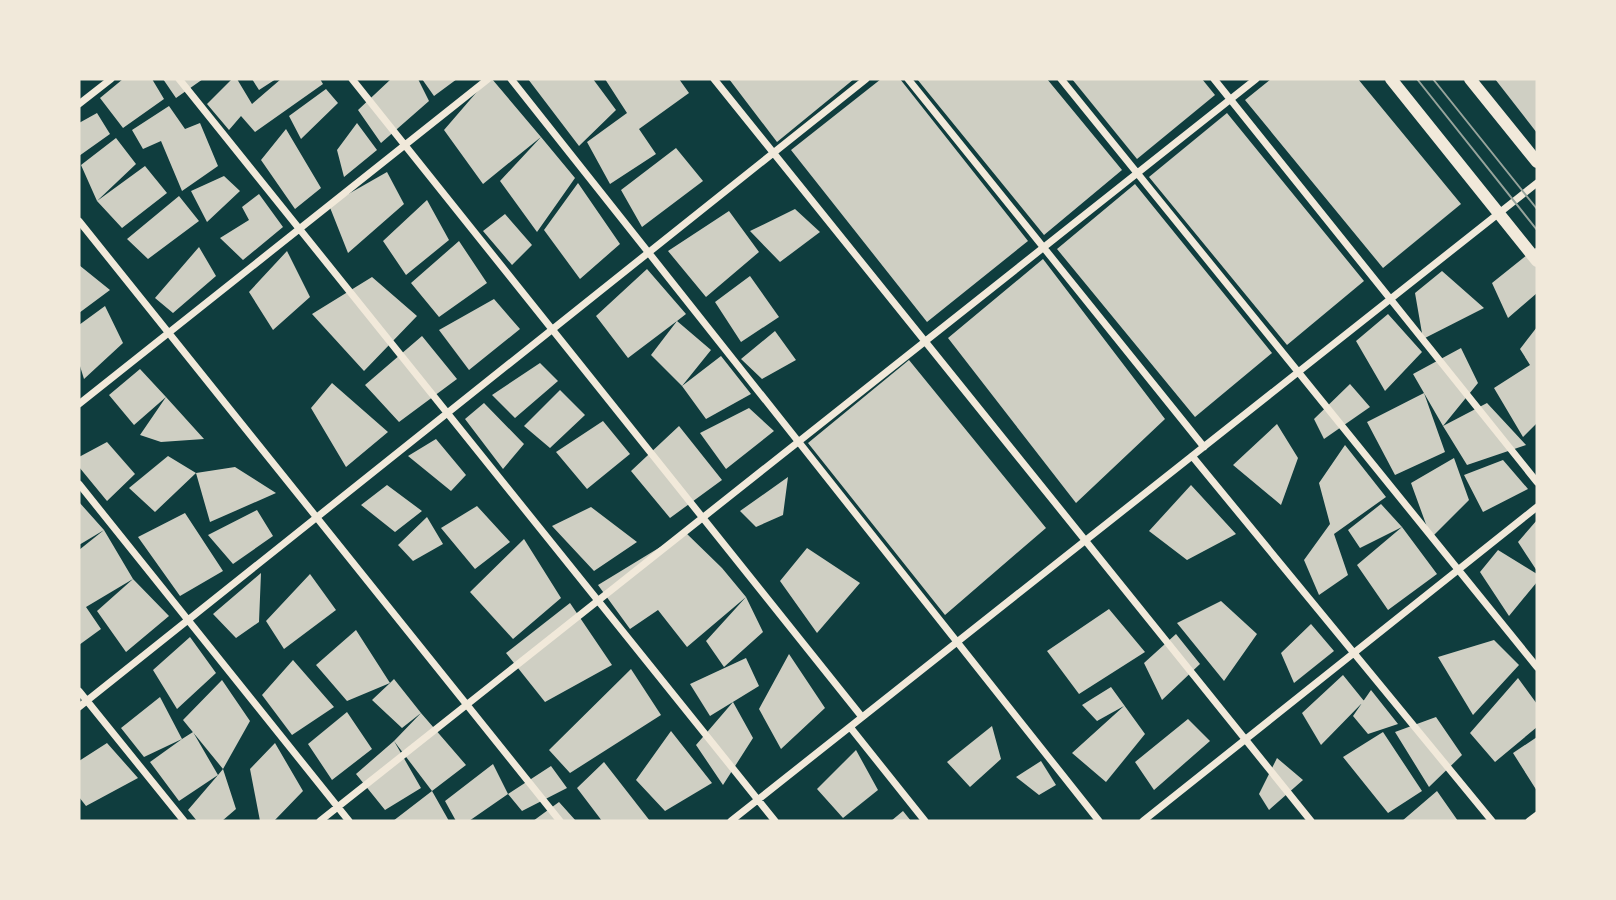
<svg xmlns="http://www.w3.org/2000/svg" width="1616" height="900" font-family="'Public Sans',sans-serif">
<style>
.building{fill:#cfcfc3}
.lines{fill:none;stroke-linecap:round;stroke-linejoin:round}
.minor{stroke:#f1e9da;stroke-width:7}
.tertiary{stroke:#f1e9da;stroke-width:12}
.tram{stroke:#97a49c;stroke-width:2}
</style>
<rect width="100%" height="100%" fill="#0f3d3e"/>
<path class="building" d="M123,79H152L164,99L123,128L100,98Z
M163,79H203L176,98Z
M232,79H237L252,104L281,79H320L323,84L255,132L241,116L229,130L207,104Z
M252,79H276L259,90Z
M391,79H418L429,101L381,143L358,110Z
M422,79H457L434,96Z
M488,79H492L541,137L483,184L444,130Z
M528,79H593L616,110L579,146Z
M605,79H679L689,93L639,129L656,154L610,184L587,142L627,113Z
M729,79H854L777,142Z
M881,79H900L1028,241L927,322L791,150Z
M917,79H1047L1122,170L1044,235Z
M1072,79H1202L1215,95L1137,159Z
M1271,79H1358L1461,204L1383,268L1245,100Z
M1495,79H1537V133Z
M326,89L338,103L301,139L289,116Z
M169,106L185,129L200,123L218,166L182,191L161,141L143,149L132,130Z
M97,113L110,134L79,156V123Z
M1227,113L1364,281L1287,345L1149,177Z
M357,123L377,150L344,177L337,150Z
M286,129L321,188L295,209L261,160Z
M541,137L575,178L537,232L500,181Z
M116,138L136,164L97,201L81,165Z
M676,148L703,181L642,227L621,190Z
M145,166L167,193L122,228L97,201Z
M387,172L404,204L348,253L329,205Z
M224,176L240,191L207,222L191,191Z
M578,183L620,244L580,279L544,230Z
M1135,184L1272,353L1195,417L1057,249Z
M259,194L283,227L243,260L220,238L249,220L242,207Z
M179,196L199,221L148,259L127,239Z
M427,200L449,240L406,275L383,241Z
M795,209L820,232L780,262L750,231Z
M729,211L759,252L706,297L668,251Z
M505,214L532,245L512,265L483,231Z
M459,241L487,283L439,317L411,283Z
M199,247L216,276L173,313L155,298Z
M1537,247V293L1508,318L1492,283Z
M287,251L310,297L273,330L249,292Z
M1043,259L1165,419L1076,503L948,338Z
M79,265L110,290L79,313Z
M647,269L686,314L677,321L711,350L682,386L651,355L677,321L628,358L596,316Z
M1442,271L1484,308L1423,339L1415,293Z
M750,276L779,317L741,342L715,302Z
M372,277L417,316L364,371L312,314Z
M494,299L520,329L469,370L439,330Z
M105,306L123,343L84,379L79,363V325Z
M1388,314L1422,352L1385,391L1356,341Z
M1537,327V423L1523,437L1494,388L1530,365L1520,349Z
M775,331L796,360L762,379L741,359Z
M422,336L457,379L399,422L365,385Z
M1461,348L1478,383L1443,426L1487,403L1526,445L1467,465L1443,426L1413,374Z
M721,356L751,394L706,419L682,386Z
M909,360L1046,528L945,615L808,443Z
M540,363L558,381L515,418L492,395Z
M140,369L166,397L134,425L109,395Z
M332,383L388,432L346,467L311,408Z
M1350,384L1370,407L1324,439L1314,419Z
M560,390L585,415L550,448L524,426Z
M1424,393L1445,452L1395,475L1367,422Z
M166,397L204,439L161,442L140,435Z
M484,403L524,444L503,469L465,419Z
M749,408L774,431L726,469L700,433Z
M603,421L630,454L587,489L556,452Z
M1277,424L1298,458L1281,505L1233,465Z
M679,426L722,480L670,518L631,471Z
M436,439L466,475L451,491L408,456Z
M107,442L135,474L107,501L79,467V457Z
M1345,445L1386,497L1334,534L1348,575L1319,595L1304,560L1330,524L1319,483Z
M168,456L196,473L155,512L129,488Z
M1454,458L1469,500L1431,538L1411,483Z
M1503,460L1528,489L1483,512L1464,475Z
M235,467L276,493L210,522L196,473Z
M788,477L783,515L756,527L740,511Z
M387,485L422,511L395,532L361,505Z
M1191,485L1236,534L1187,560L1149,531Z
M79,502L104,530L133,579L86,607L101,629L79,645V550L104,530L79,545Z
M1381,504L1402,527L1437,574L1388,610L1357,565L1402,527L1360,548L1348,530Z
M477,506L510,542L475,569L441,528Z
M591,507L637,542L594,571L552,526Z
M257,510L273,536L233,564L208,535Z
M185,513L223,571L180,596L138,537Z
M427,517L443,544L413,561L398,545Z
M1537,520V571L1518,542Z
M685,532L722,568L746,597L763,632L724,667L706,641L746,597L687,647L658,610L630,629L598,585Z
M524,539L561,598L513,639L470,592Z
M807,548L860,583L817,633L780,581Z
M1498,550L1537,574V582L1509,616L1480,572Z
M261,573L259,622L236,638L213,614Z
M310,574L336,610L284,649L266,621Z
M133,579L169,616L126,652L97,611Z
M1221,601L1257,634L1224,681L1177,623Z
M570,603L612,665L545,702L506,653Z
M1109,609L1145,652L1079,694L1047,651Z
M1311,624L1334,651L1294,683L1281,653Z
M356,630L390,683L394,679L421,713L466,765L432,791L449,821H393L432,791L394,741L421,788L385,810L356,774L394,741L421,713L402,728L372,700L390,683L347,701L316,665Z
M1176,634L1200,664L1162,700L1144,663Z
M190,637L216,673L177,709L153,670Z
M1494,640L1519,665L1473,715L1438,657Z
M789,654L825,708L781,749L759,709Z
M746,658L759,686L710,716L690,684Z
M293,660L334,707L292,735L262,695Z
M631,669L661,715L570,773L549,750Z
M1343,675L1364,701L1321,745L1302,713Z
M1518,678L1537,704V727L1495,762L1470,733Z
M222,680L250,721L223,769L183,720Z
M1111,687L1145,734L1106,782L1072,753L1124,706L1097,721L1082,705Z
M1371,690L1398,724L1368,734L1353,716Z
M160,697L182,739L193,732L218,775L223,769L236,809L222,821H197L188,810L218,775L179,801L150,762L182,739L144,757L121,728Z
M733,702L753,738L723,785L696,745Z
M347,712L372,749L332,780L308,744Z
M1436,717L1462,755L1429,787L1395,732Z
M1188,719L1210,741L1154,790L1135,762Z
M992,726L1001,759L970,787L947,762Z
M671,731L712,783L665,811L636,780Z
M1383,732L1422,791L1388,813L1343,757Z
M1537,737V791L1513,753Z
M107,743L138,778L86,806L79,797V761Z
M275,743L303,791L274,821H260L250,769Z
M856,750L878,790L843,818L817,789Z
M1277,758L1303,780L1269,810L1259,794Z
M1041,761L1056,785L1039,795L1016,777Z
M604,762L650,821H602L577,788Z
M493,764L508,794L469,821H456L445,801Z
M551,766L567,788L522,811L508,794Z
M1437,791L1458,821H1402Z
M559,802L576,821H533Z
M903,811L911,821H891Z"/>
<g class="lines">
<path class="minor" d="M179,79L775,821
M352,79L862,717
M511,79L1099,821
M714,79L1311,821
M908,79L1204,447
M1061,79L1537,667
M1214,79L1537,482
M79,104L111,79
M79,221L560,821
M79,404L488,79
M1192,456L1492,821
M79,484L349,821
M79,691L184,821
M79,707L866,79
M850,727L925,821
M320,821L1256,79
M731,821L1537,183
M1143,821L1537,507
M1529,821L1537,815"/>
<path class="tertiary" d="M1391,79L1537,261
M1470,79L1537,162"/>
<path class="tram" d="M1417,79L1537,230
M1433,79L1537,209"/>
</g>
<rect width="1616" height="900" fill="none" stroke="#f1e9da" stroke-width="161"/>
</svg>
